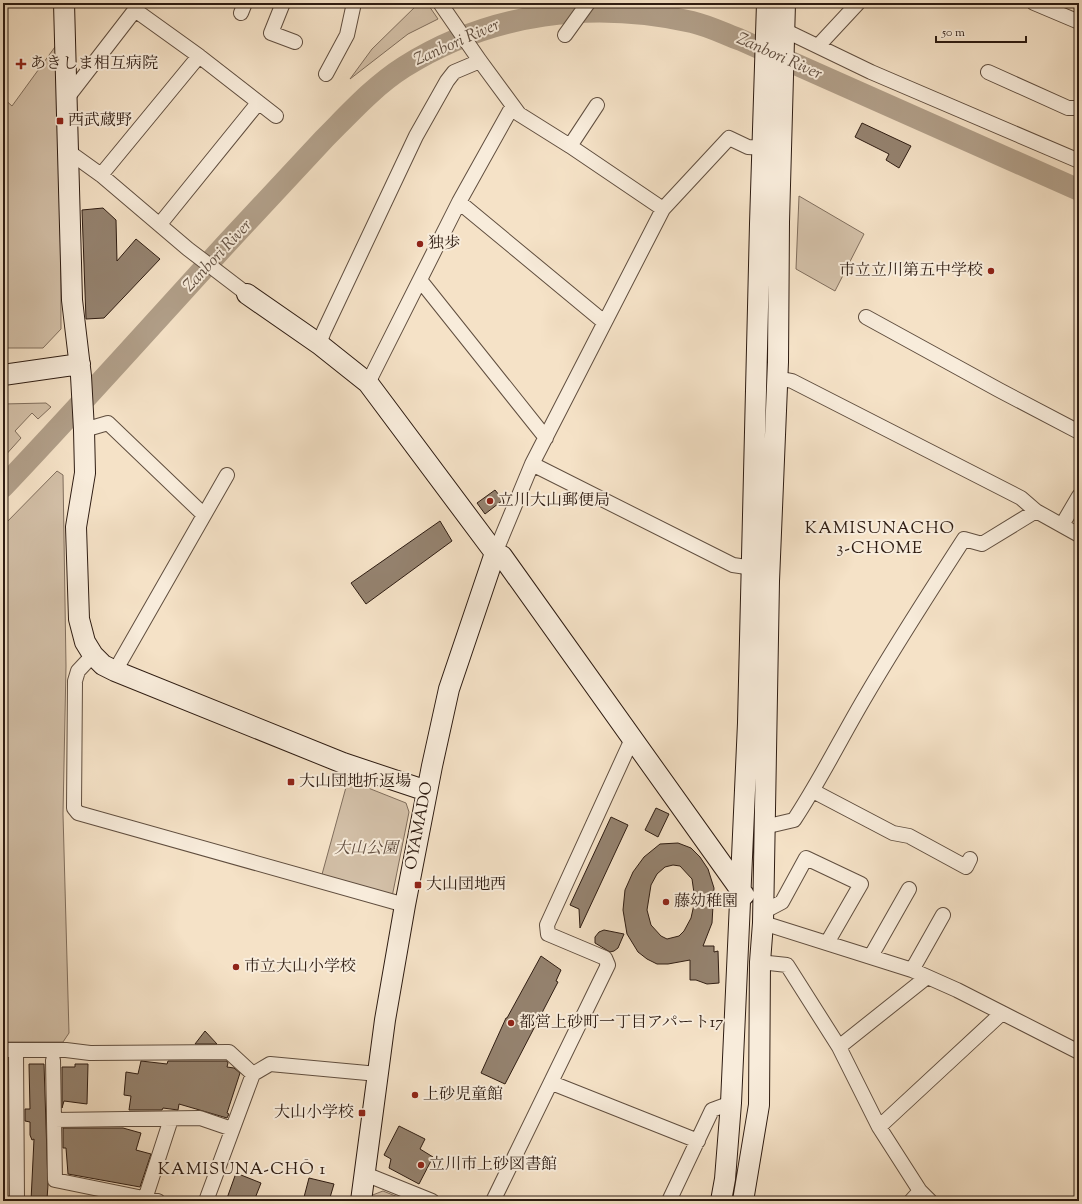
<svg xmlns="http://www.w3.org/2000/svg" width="1082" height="1204" font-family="'Sorts Mill Goudy','Noto Serif JP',serif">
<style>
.green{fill:#d3c0a8;stroke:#806e5d}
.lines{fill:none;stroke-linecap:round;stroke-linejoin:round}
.river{stroke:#b19f89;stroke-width:22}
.building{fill:#958370;stroke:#2e1c12;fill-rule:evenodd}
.street-casing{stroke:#604e3f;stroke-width:16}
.secondary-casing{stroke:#2e1c12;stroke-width:22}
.street{stroke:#f8ecdb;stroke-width:14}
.secondary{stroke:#f8ecdb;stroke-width:20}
.poi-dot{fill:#8f2418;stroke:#f8ecdb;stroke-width:1.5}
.labels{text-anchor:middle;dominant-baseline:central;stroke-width:4;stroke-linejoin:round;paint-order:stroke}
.poi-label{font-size:16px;fill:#2e1c12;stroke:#f8ecdb;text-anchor:start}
.street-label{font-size:16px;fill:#2e1c12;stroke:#f8ecdb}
.park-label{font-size:16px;font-style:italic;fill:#604d3f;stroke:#f8ecdb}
.water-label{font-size:17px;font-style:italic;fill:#625042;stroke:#f8ecdb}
.neighbourhood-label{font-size:17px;letter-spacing:1px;fill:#2e1c12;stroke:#f8ecdb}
</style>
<rect width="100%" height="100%" fill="#f5e2c7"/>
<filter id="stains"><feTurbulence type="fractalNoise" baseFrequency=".005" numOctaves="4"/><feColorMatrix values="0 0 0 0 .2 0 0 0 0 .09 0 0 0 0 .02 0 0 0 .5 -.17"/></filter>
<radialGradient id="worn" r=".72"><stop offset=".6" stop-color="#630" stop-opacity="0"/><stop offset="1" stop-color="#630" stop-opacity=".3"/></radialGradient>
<path class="green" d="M419,3H427L438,19L408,34L350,79L372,49Z
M60,40L61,329L43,348H3V98L12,106Z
M799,196L864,234L835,291L796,269Z
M46,403L51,407L38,419L32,413L15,431L21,438L3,458V404Z
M57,471L63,475L66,666L63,814L69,1033L63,1042H3V526Z
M348,780L406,803L409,812L392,897L321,878Z
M383,1191L408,1201H370V1196Z"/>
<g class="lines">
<path class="river" d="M3,487C79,407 153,324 228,242C260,208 292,173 324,139C349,114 374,86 404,67C491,12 593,0 692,22C709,26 725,34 741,40L1079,190"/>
</g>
<path class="building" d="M862,123L911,146L899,168L886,160L889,154L855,137Z
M103,208L116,220L117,261L136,239L160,259L104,318L86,319L82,210Z
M495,490L503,500L485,514L477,503Z
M440,521L452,541L366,604L351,583Z
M656,808L669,814L658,837L645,830Z
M611,817L628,825L580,928L579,909L570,905Z
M678,843L691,848L700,857L708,869L714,888L712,923L703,946H714V952L718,951L719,983L707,984L696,980H690V960L668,964H657L647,959L638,952L627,934L623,910L625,890L633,872L644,857L660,844ZM673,865L680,866L692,879L695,900L691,918L684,931L679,936L667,939L661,936L651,925L647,910L651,885L657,874L665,867Z
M604,930L624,934L618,948L614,951L610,952L595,943V937L599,932Z
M541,956L561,970L556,981L558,982L505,1084L481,1073L506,1018H507Z
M205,1031L217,1044H195Z
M141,1061L167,1064L168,1061H227L228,1063L227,1067L234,1068L240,1073L227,1113L229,1114L227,1118L179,1104L178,1110L163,1108L162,1110H129L131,1096L124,1095L126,1072L138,1074Z
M29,1064H44L48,1185L47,1199L44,1198L43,1201H31L34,1139L32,1140L30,1135V1122L25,1121V1109H30Z
M75,1064H88L87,1104L64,1101L62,1108V1067H75Z
M399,1126L425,1139L420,1149L433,1157L419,1184L389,1168L391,1159L384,1155Z
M63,1128H123L141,1133L136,1150L151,1154L140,1187L68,1174L66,1148H63Z
M236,1173L261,1183L254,1201H226Z
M309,1178L334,1184L329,1201H303Z"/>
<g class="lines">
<defs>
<path id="street" d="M283,3L271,33L295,42
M440,3L480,61L519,114L570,146L663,209
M1034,3L1079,22
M241,13L245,3
M784,30L871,72L1079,161
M565,35L588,3
M818,46L858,3
M988,72L1068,108H1079
M326,74L347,35L354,3
M67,98L135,10L199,56L276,116
M570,146L597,105
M69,152L101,175L188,249L247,294
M101,175L199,56
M459,202L604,322
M160,224L258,103
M420,280L546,438
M866,317L999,390L1079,432
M319,344L324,331L416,136L447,81L454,72L480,61
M777,378L792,381L1021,498L1036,511L1079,535
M368,383L459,202L512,107
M84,430L108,423L204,515
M532,464L733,565L753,568
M1062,525L1079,496
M495,553L532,464L663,209L729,138L748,147L763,148
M93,655L78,671L75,681L74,808L78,813L405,905
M115,671L227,475
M813,791L893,833L909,836L966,867L970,859
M764,827L794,820C821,779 842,736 867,694C898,641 931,590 964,539L982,544L1036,511
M763,912L782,902L806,858L861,884L827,943
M763,923L912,970L957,990L1079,1052
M871,956L909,889
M760,962L787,965L839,1047L879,1127L920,1191L930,1201
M912,970L943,915
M839,1047L927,977
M3,1050H66L90,1053L229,1052L253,1074
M16,1050L17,1201
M53,1060L55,1180L158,1201
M552,1083L698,1141
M54,1120L200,1118L232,1129
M879,1127L1002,1013
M365,1174L432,1201
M145,1199L171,1119
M206,1201L253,1074L270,1064L378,1074
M493,1201L608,965L605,958L548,934L547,925L632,739
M669,1201L712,1110L731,1103
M911,1201L920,1191"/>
<path id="secondary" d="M64,3L72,300L81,376L84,430L85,473L76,527L79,619L85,642L93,655L103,665L115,671L343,763L427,791
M247,294L319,344L368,383L495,553L502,556L744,895
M3,375L80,364
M361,1201L385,1020L405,905L432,766L449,689L495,553
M721,1201L725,1179L731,1103L748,723L760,224L767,3
M743,1201L759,1105L760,962L763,923L769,581L778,362L779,222L785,3"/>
</defs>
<use href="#street" class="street-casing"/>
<use href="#secondary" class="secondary-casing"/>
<use href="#street" class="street"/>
<use href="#secondary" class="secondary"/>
</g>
<g class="poi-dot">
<path d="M19 58h4v4h4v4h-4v4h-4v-4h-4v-4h4z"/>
<rect x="56" y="117" width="8" height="8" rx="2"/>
<circle cx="420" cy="244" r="4"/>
<circle cx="991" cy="271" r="4"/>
<circle cx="490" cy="501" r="4"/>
<rect x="287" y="778" width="8" height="8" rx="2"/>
<rect x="414" y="881" width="8" height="8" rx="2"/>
<circle cx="666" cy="902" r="4"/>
<circle cx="236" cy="967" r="4"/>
<circle cx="511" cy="1023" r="4"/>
<circle cx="415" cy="1095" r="4"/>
<rect x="358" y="1109" width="8" height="8" rx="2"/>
<circle cx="421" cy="1165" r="4"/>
</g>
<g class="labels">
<g class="poi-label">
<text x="30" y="64">あきしま相互病院</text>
<text x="68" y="121">西武蔵野</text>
<text x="428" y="244">独歩</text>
<text x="983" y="271" text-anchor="end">市立立川第五中学校</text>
<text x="498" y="501">立川大山郵便局</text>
<text x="299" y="782">大山団地折返場</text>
<text x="426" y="885">大山団地西</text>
<text x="674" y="902">藤幼稚園</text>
<text x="244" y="967">市立大山小学校</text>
<text x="519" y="1023">都営上砂町一丁目アパート17</text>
<text x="423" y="1095">上砂児童館</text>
<text x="354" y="1113" text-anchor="end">大山小学校</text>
<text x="429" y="1165">立川市上砂図書館</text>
</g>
<g class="street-label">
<text transform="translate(420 826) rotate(-79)">OYAMADO</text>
</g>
<g class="park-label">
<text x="366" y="849">大山公園</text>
</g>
<g class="water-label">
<text transform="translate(457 43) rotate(-24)">Zanbori River</text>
<text transform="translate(779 57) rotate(24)">Zanbori River</text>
<text transform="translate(218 256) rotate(-47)">Zanbori River</text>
</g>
<g class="neighbourhood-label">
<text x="880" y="529">KAMISUNACHO<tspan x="880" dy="20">3-CHOME</tspan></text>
<text x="242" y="1170">KAMISUNA-CHŌ 1</text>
</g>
</g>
<rect width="1082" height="1204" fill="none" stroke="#f5e2c7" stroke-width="16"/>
<rect x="4" y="4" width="1074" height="1196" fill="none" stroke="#2e1c12" stroke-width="2"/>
<rect x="8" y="8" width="1066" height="1188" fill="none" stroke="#2e1c12"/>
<path d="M936 36v6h90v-6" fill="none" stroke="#2e1c12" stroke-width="2"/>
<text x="942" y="36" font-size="12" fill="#2e1c12" stroke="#f8ecdb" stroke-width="3" paint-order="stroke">50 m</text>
<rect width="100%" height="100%" filter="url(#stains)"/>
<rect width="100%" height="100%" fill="url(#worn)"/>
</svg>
